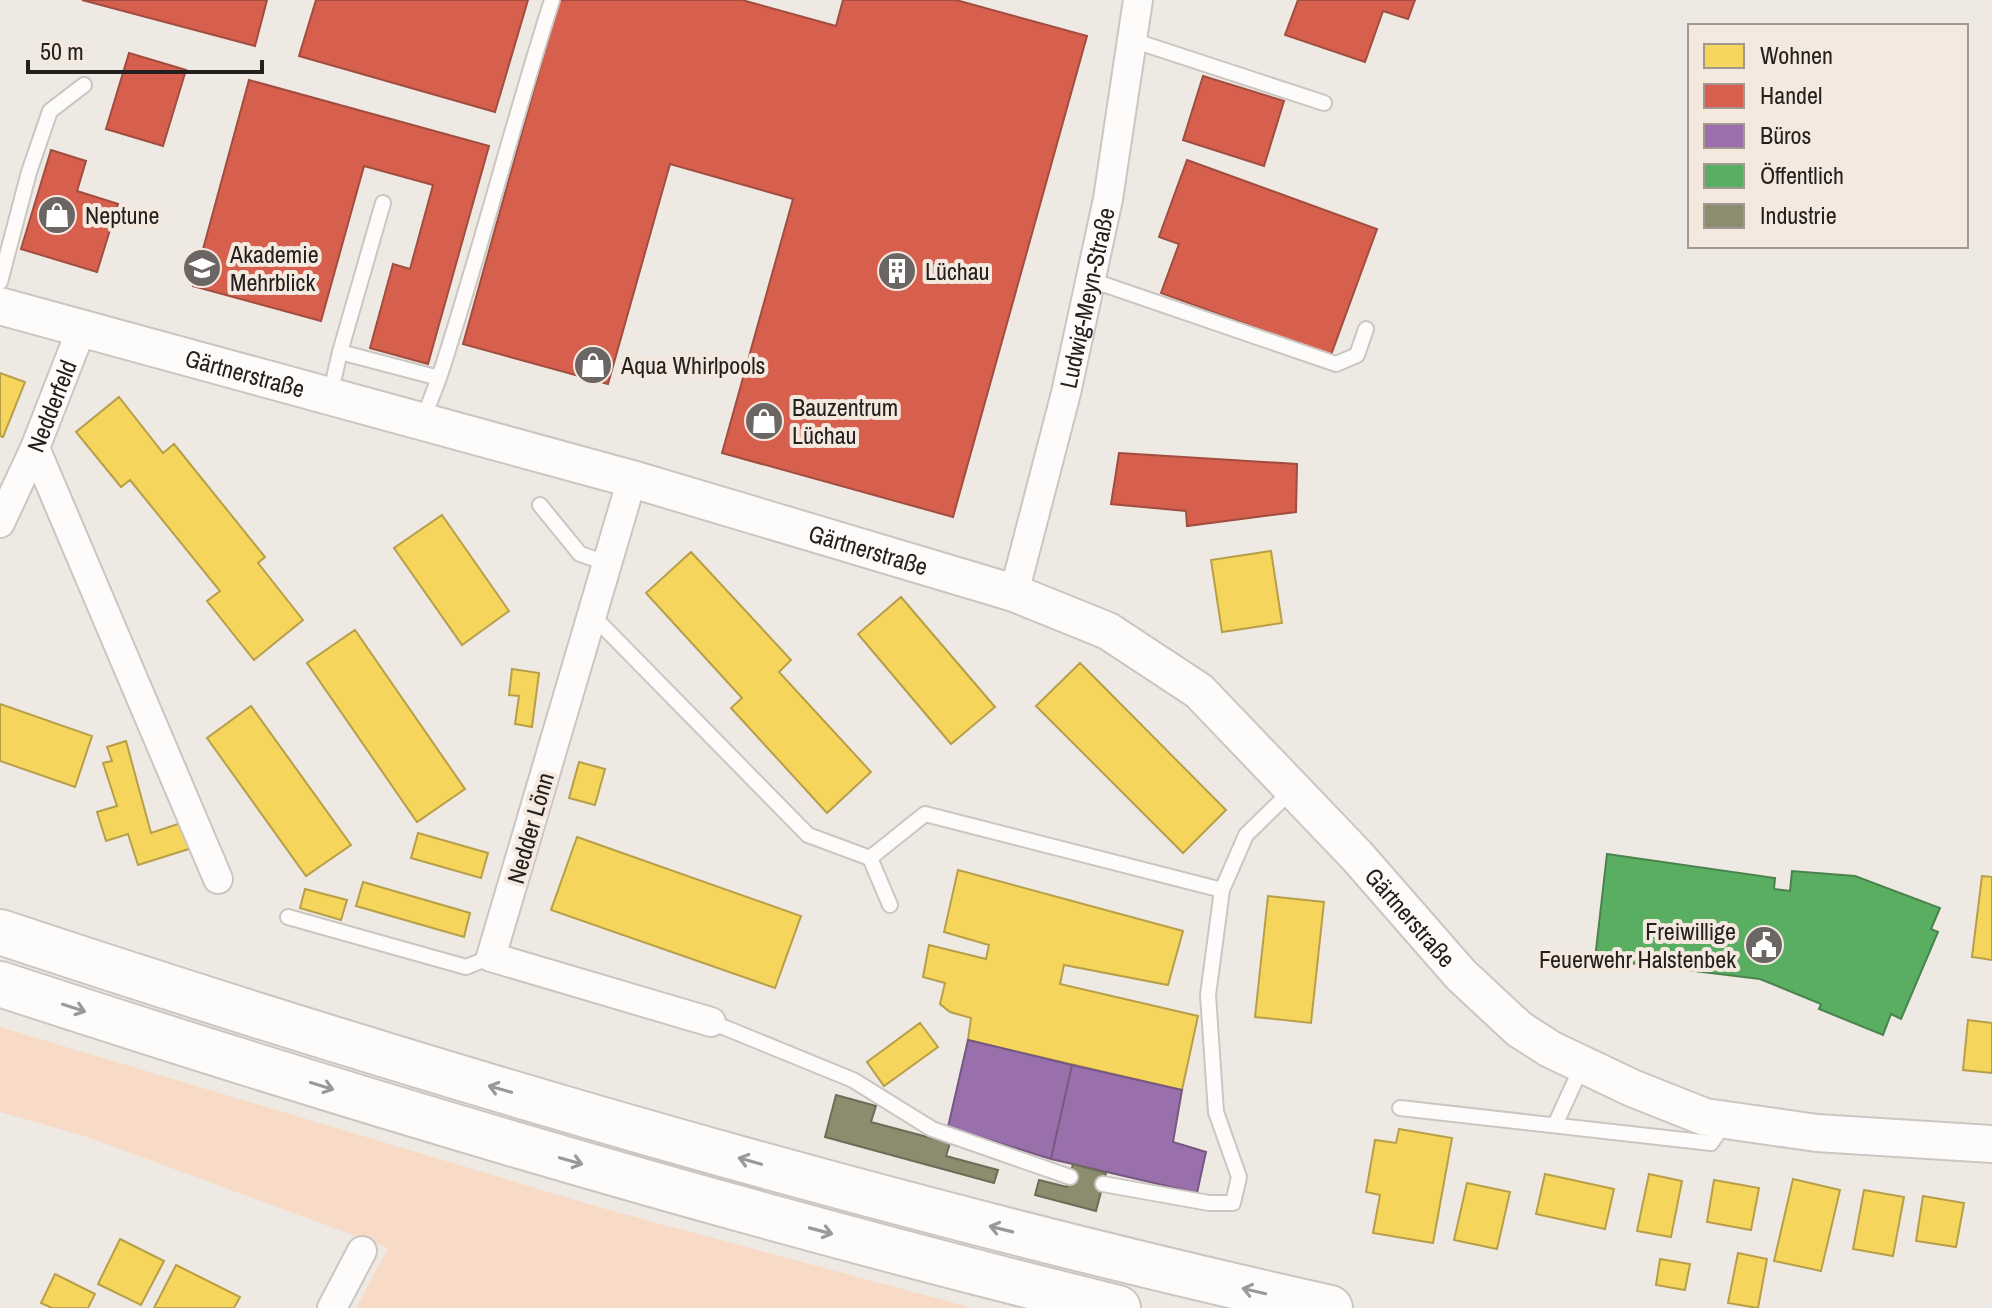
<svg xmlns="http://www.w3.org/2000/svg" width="1992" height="1308" font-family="'Archivo Narrow',sans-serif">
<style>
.green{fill:#f7dbc7}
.homes{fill:#f6d55c;stroke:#b79f49;stroke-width:2}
.shops{fill:#d6604d;stroke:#a14d3f;stroke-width:2}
.offices{fill:#9970ab;stroke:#765880;stroke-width:2}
.public{fill:#5aae61;stroke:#4a834d;stroke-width:2}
.industry{fill:#8c8c6e;stroke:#6d6c56;stroke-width:2}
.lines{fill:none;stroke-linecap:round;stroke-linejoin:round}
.service-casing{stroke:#cbc6c2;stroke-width:18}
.minor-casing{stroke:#cbc6c2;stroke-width:32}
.tertiary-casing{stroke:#cbc6c2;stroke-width:40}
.motorway-casing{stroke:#cbc6c2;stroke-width:48}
.service{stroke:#fdfcfb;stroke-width:14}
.minor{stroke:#fdfcfb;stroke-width:28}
.tertiary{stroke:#fdfcfb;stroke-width:36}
.motorway{stroke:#fdfcfb;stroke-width:44}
.oneway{stroke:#9b9997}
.labels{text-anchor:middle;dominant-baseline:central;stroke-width:8;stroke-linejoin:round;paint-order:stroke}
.poi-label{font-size:24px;fill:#24201d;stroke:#f4e8df;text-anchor:start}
.street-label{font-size:24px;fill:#24201d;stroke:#f4e8df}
</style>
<rect width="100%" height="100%" fill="#efe9e4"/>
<path class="green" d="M0,1027L602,1208L973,1308H356L388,1248L87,1137L0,1112Z"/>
<path class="homes" d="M0,373L25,382L3,437L0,436Z
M119,397L163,453L174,444L265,557L258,563L303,620L254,660L207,601L220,591L130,480L121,487L76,432Z
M442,515L509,611L462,645L394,548Z
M1271,551L1282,623L1222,632L1211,560Z
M691,552L791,660L779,672L871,772L827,813L731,708L742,698L646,593Z
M901,597L995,707L951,744L858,634Z
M355,630L465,789L417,822L307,663Z
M1080,663L1226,810L1183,853L1036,706Z
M512,669L539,673L532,727L515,724L519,696L509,695Z
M0,704L92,736L75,787L0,761Z
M251,706L351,845L306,876L207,738Z
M126,741L151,833L184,822L192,848L138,865L128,834L106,841L97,812L117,806L103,763L112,761L107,747Z
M579,762L605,769L595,805L569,798Z
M418,833L488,853L481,878L411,858Z
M577,837L801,916L775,988L551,910Z
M958,870L1183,931L1168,985L1064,965L1060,984L1198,1016L1182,1090L968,1040L971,1018L950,1012L940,1004L945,983L923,977L929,945L986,959L989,945L944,932Z
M1982,876L1992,877V960L1972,957Z
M363,882L470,913L464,937L356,906Z
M305,889L347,900L341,920L300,908Z
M1268,896L1324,902L1311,1023L1255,1017Z
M1968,1020L1992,1023V1073L1963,1070Z
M920,1023L938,1047L884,1086L867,1062Z
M1399,1129L1452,1138L1433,1243L1373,1233L1380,1195L1366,1192L1375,1140L1396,1143Z
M1545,1174L1614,1189L1605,1229L1536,1214Z
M1649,1174L1682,1181L1671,1237L1637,1231Z
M1793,1179L1840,1190L1821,1271L1774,1261Z
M1714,1180L1759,1188L1751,1230L1707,1222Z
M1467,1183L1510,1192L1497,1249L1454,1240Z
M1864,1190L1904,1197L1893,1256L1853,1249Z
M1923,1196L1964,1203L1956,1247L1916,1241Z
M120,1239L164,1261L141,1305L98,1284Z
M1738,1253L1767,1259L1758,1308L1728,1303Z
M1660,1259L1690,1264L1685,1290L1656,1285Z
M176,1265L240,1297L234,1308H154Z
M55,1274L95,1294L88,1308H52L41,1303Z"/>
<path class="shops" d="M82,0H267L255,46Z
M316,0H528L495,112L299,56Z
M559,0H742L836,26L843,0H956L1087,36L953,517L722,453L793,199L670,164L608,384L463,344Z
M1298,0H1415L1408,19L1383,11L1365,62L1285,35Z
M129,53L186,70L163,146L106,129Z
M1203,76L1284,101L1264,166L1183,140Z
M249,80L489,146L428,364L370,348L393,264L410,269L433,185L364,166L321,321L193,286Z
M51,150L86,161L77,191L118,204L97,272L21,249Z
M1187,160L1377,229L1331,355L1161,293L1179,244L1159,237Z
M1119,453L1297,464L1296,512L1187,526L1186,511L1111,504Z"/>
<path class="offices" d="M968,1040L1072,1065L1051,1159L948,1127Z
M1072,1065L1182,1090L1173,1142L1206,1152L1197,1193L1051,1159Z"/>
<path class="public" d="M1607,854L1775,878L1774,889L1790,891L1792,871L1855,876L1940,908L1931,929L1938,932L1901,1019L1891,1014L1883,1035L1819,1009L1821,1004L1760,979L1595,959Z"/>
<path class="industry" d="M836,1095L876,1106L871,1122L950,1143L946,1156L998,1170L994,1183L825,1137Z
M1073,1164L1106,1173L1096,1211L1035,1195L1039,1180L1067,1187Z"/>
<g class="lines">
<defs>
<path id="service" d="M1132,40L1324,103
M383,203L340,352L439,378C480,253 512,125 552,0
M1091,280L1336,364L1357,355L1366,329
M0,282L29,172L50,111L84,85
M330,395L340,352
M422,422L439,378
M540,505L580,554L607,563
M592,615L808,835L870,858
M890,905L870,858L925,814L1222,890L1246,835L1293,789
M288,917L466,967L491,957
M711,1022L853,1080L932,1129L1070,1177
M1400,1108L1711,1143L1726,1121
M1555,1125L1582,1066
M1103,1184L1209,1203H1233L1239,1177L1216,1112L1208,995L1222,890"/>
<g id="minor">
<path d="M35,448L218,879"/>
<path d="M632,479L491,957L711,1022"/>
<path id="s1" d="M0,523L35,448L81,330"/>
<path id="s2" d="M1014,593L1066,393L1108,199L1138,0"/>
<path d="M332,1308L362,1251"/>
</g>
<g id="tertiary">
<path id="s3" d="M0,306L632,479L1014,593L1108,631L1199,691L1357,856L1461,975L1519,1029L1550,1049L1632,1088L1705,1117L1817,1133L1992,1144"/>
</g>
<path id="motorway" d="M0,932C437,1077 880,1207 1330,1308
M0,984C369,1105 741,1215 1118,1308"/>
</defs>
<use href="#service" class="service-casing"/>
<use href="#minor" class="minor-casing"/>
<use href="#tertiary" class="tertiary-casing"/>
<use href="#motorway" class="motorway-casing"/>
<use href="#service" class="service"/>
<use href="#minor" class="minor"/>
<use href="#tertiary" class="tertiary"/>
<use href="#motorway" class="motorway"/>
</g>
<defs><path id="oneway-shaft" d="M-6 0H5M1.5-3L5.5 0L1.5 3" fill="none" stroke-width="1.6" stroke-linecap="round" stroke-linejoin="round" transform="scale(2)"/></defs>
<g class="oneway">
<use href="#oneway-shaft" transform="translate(74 1008) rotate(18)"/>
<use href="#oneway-shaft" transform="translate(322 1086) rotate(17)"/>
<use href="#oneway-shaft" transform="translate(500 1089) rotate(-164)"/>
<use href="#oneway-shaft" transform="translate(571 1161) rotate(16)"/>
<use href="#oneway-shaft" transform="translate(750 1161) rotate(-164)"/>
<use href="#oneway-shaft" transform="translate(1001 1229) rotate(-166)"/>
<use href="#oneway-shaft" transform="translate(821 1231) rotate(15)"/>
<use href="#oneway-shaft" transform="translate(1254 1291) rotate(-167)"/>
</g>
<defs>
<symbol id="shop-disc" viewBox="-11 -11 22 22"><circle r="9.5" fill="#6b6663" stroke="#f4e8df"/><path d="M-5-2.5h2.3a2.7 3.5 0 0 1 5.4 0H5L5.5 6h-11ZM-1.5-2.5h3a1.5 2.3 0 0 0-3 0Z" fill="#fff"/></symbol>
<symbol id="university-disc" viewBox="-11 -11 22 22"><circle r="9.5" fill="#6b6663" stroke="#f4e8df"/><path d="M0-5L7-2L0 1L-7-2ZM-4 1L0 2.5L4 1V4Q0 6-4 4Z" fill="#fff"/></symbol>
<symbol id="building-disc" viewBox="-11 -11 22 22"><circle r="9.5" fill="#6b6663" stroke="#f4e8df"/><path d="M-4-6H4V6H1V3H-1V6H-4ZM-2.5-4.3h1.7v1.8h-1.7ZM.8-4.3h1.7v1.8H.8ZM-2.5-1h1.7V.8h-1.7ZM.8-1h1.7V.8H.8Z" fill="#fff"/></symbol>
<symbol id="civic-disc" viewBox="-11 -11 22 22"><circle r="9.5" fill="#6b6663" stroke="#f4e8df"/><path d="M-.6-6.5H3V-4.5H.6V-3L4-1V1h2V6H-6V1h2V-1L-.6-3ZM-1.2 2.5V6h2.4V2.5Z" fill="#fff"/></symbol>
</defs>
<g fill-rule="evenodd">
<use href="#shop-disc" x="35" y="193" width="44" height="44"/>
<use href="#university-disc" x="180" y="246" width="44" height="44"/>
<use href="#building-disc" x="875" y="249" width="44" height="44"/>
<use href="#shop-disc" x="571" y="343" width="44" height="44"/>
<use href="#shop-disc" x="742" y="399" width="44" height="44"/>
<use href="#civic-disc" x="1742" y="923" width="44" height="44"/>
</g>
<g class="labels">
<g class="poi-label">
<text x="85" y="215">Neptune</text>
<text x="230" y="254">Akademie<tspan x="230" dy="28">Mehrblick</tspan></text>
<text x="925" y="271">Lüchau</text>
<text x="621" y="365">Aqua Whirlpools</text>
<text x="792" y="407">Bauzentrum<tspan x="792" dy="28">Lüchau</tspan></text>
<text x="1736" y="931" text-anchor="end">Freiwillige<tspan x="1736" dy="28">Feuerwehr Halstenbek</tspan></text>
</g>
<g class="street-label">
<text stroke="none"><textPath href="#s2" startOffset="304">Ludwig-Meyn-Straße</textPath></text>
<text stroke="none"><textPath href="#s3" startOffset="254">Gärtnerstraße</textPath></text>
<text stroke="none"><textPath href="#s1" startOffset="128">Nedderfeld</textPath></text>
<text stroke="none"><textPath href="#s3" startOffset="902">Gärtnerstraße</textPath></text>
<text transform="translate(530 828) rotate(-74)">Nedder Lönn</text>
<text stroke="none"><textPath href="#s3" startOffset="1574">Gärtnerstraße</textPath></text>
</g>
</g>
<rect x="1688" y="24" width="280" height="224" fill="#f4e8df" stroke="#a19891" stroke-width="2"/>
<rect x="1704" y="44" width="40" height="24" fill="#f6d55c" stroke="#a19891" stroke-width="2"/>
<text x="1760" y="64" font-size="24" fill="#24201d">Wohnen</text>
<rect x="1704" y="84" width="40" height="24" fill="#d6604d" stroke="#a19891" stroke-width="2"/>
<text x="1760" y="104" font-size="24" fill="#24201d">Handel</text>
<rect x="1704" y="124" width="40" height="24" fill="#9970ab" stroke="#a19891" stroke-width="2"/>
<text x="1760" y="144" font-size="24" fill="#24201d">Büros</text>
<rect x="1704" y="164" width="40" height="24" fill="#5aae61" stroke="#a19891" stroke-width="2"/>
<text x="1760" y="184" font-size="24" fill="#24201d">Öffentlich</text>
<rect x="1704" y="204" width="40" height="24" fill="#8c8c6e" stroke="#a19891" stroke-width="2"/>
<text x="1760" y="224" font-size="24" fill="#24201d">Industrie</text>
<path d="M28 60v12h234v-12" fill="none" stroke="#24201d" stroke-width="4"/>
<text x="40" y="60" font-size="24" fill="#24201d" stroke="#f4e8df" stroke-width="6" paint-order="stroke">50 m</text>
</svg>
